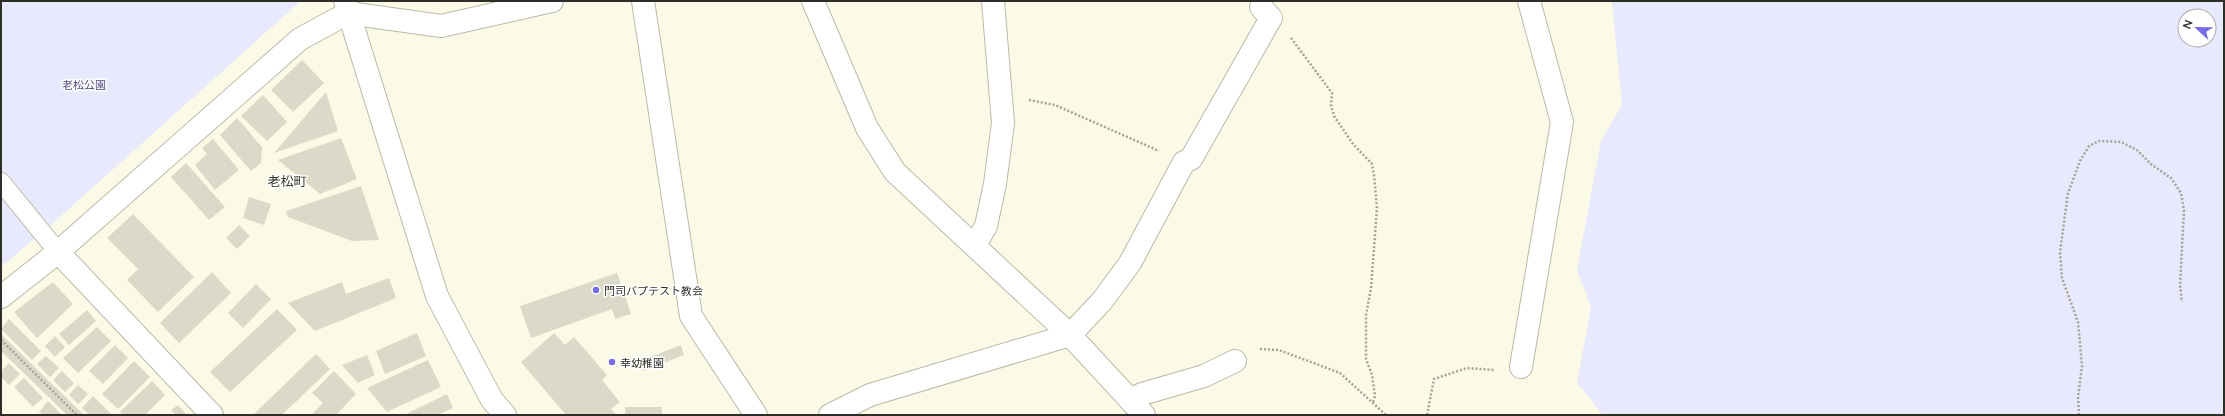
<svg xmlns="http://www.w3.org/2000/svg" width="2225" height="416" font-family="Lato,'Noto Sans JP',sans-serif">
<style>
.green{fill:#e8e9fd;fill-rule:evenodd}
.building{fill:#dbdac8}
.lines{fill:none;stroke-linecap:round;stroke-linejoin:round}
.lane-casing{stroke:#bbb9a8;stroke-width:20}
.street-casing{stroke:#bbb9a8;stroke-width:24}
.secondary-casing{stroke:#bbb9a8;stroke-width:24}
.path{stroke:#a4a395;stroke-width:2.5;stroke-dasharray:2 2;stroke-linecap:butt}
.lane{stroke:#fff;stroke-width:18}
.street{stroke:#fff;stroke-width:22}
.secondary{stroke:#fff;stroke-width:22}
.poi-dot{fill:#776ae5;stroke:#fff;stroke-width:1.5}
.labels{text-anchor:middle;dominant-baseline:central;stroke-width:3;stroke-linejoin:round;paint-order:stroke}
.park-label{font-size:11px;fill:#535183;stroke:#fff}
.poi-label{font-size:11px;fill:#2e2d27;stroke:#fff;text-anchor:start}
.quarter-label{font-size:13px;fill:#373527;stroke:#fff}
</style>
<rect width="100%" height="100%" fill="#fbfae7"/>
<path class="green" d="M1,1H301L51,225L1,267Z
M1612,1H2224V415H1603L1577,383L1591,307L1577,270L1601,141L1622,105ZM2185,16H2209V40H2185Z"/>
<path class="building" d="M302,60L324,83L293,112L271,90Z
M326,92L338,131L274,153Z
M263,95L287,122L267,141L241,116Z
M237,118L262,147L261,163L251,171L220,135Z
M341,138L357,179L320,194L278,160Z
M213,139L239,170L215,190L195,165L207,154L202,148Z
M186,163L225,207L209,220L171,177Z
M361,186L379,240L352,241L288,217L286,211Z
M249,197L271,204L264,225L243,218Z
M133,214L194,277L158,312L127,280L138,269L107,238Z
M239,225L250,236L237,249L226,238Z
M212,272L231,293L179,343L160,323Z
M617,273L631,314L615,319L612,309L531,338L520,306Z
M389,278L396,298L315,331L288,303L342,282L346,294Z
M53,282L73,304L37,338L14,312Z
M256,284L271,299L243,328L228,313Z
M277,309L297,330L230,392L210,372Z
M87,310L96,321L69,345L59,334Z
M9,319L41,351L32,360L1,329Z
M97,327L111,341L78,373L63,358Z
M417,333L426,356L385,374L376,351Z
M554,333L565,345L574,337L607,375L602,380L620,402L611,409L617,415H566L521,362Z
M1,334L84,415H67L1,351Z
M55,336L65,347L55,357L45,346Z
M115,345L128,358L103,384L89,371Z
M681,345L684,355L643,371L640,361Z
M316,354L330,369L282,415H253Z
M367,355L375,375L358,383L342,365Z
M46,356L59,368L50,377L37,364Z
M428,360L441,387L387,412L367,388Z
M134,361L150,377L118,409L102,394Z
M9,363L20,374L9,385L1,377V371Z
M62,371L74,383L65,392L53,380Z
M334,371L356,394L336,415H311L323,403L312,393Z
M24,378L43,398L33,407L14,387Z
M152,381L165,395L145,415H123L120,412Z
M78,385L88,394L78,404L69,395Z
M447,394L453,408L438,415H404Z
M93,396L112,415H89L82,408Z
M48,401L62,415H43L39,412Z
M178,405L186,414L185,415H176L171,410Z
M625,407H662V415H625Z"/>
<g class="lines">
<defs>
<path id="lane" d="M1,182L58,252"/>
<path id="street" d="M643,1L691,316L756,415
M975,245L986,226L995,184L1003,123L993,1
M58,252L212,415
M1,297L58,252L300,39L348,13L441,26L552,1
M1521,367L1562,122L1529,1
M1130,400L1142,394L1204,376L1235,361
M830,415L870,395L1070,335L1102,301L1130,263L1184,162L1191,159L1271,18L1261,7"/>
<path id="secondary" d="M345,1L437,296L492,400L505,415
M813,1L867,128L895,172L1070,335L1144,415"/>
</defs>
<use href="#lane" class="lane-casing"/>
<use href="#street" class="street-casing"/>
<use href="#secondary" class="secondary-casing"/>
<path class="path" d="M1291,38L1332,93L1331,105L1334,116L1353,144L1372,164L1374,175L1377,208L1371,288L1366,315V359L1372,375L1375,396L1373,402
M1029,100L1055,105L1159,151
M1,340L77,415
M1260,349L1279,350L1340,373L1386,415
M1427,415L1434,379L1467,368L1494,370
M2079,415L2078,397L2082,366L2078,322L2062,278L2060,252L2068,193L2080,161L2089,146L2099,141L2121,142L2137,150L2152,165L2171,178L2181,193L2184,210L2180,285L2182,302"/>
<use href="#lane" class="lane"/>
<use href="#street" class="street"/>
<use href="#secondary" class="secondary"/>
</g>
<g class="poi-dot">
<circle cx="596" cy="290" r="4"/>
<circle cx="612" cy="362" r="4"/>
</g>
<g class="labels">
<g class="park-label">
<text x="84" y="84">老松公園</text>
</g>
<g class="poi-label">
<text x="604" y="290">門司バプテスト教会</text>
<text x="620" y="362">幸幼稚園</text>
</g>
<g class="quarter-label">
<text x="287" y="181">老松町</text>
</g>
</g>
<rect width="2225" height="416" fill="none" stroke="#2e2d27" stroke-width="4"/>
<g transform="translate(2197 28) rotate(292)"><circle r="19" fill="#ffffff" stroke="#ababa9"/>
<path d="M0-3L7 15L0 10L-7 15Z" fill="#776ae5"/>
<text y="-6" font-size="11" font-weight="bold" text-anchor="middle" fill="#2e2d27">N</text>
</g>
</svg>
